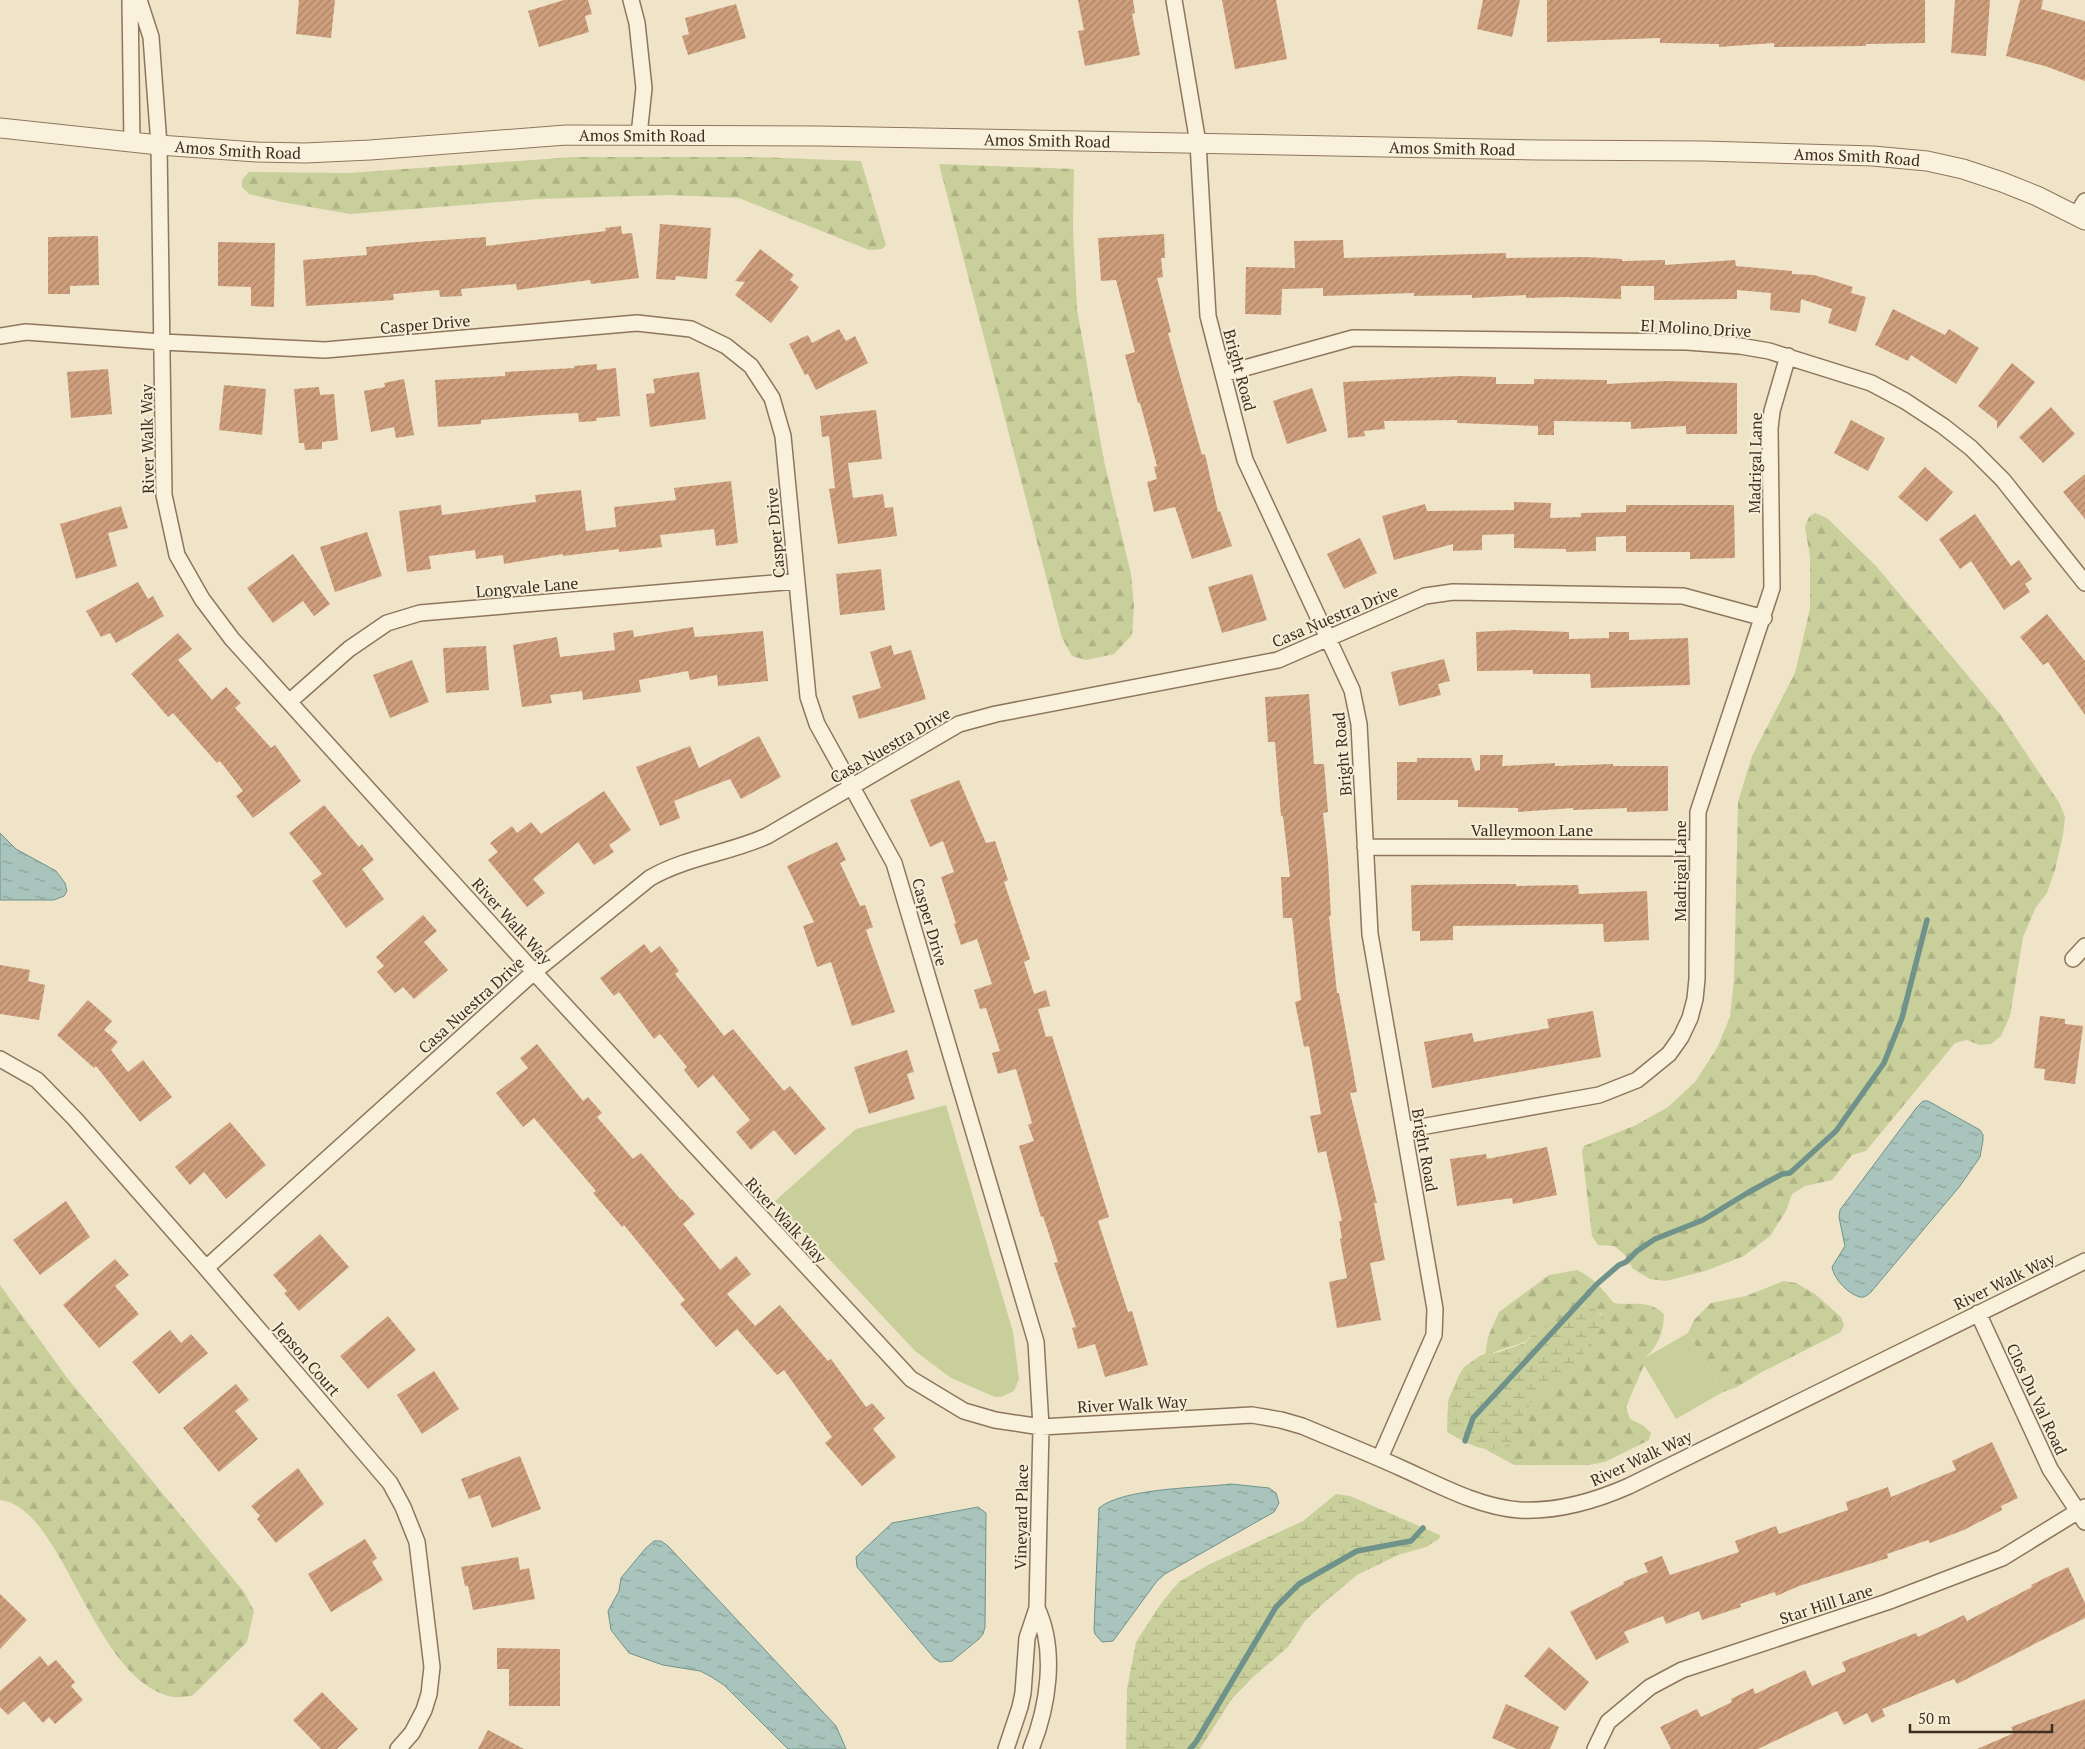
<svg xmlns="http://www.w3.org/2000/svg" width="2085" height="1749" viewBox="0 0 2085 1749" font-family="'PT Serif',serif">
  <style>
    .forest { fill: url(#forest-firs) }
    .wetland { fill: url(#wetland-marsh) }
    .park { fill: #c9cf9b }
    .water { fill: url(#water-ripples); stroke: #6f938a }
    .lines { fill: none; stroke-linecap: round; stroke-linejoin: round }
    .stream { stroke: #6f938a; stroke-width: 5.5 }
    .building { fill: url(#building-hatch) }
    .minor-casing { stroke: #8d765c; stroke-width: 18 }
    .tertiary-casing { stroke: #8d765c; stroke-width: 21 }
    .minor { stroke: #faf1dc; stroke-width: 15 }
    .tertiary { stroke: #faf1dc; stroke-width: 19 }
    .labels { text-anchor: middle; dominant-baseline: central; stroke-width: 4; stroke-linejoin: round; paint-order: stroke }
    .street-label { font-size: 16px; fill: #3d2e20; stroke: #f7eed8 }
  </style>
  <defs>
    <pattern id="forest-firs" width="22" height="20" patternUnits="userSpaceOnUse" patternTransform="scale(1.25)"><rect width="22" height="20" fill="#c9cf9b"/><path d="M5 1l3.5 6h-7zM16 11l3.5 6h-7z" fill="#aeb285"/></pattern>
    <pattern id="wetland-marsh" width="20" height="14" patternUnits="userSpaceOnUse" patternTransform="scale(1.25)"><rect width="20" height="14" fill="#c9cf9b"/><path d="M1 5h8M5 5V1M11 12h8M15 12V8" fill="none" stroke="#aeb285"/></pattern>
    <pattern id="water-ripples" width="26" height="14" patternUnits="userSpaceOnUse" patternTransform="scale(1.25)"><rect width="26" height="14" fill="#a9c4bc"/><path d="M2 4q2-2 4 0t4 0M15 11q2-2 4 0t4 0" fill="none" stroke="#8ba098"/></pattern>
    <pattern id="building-hatch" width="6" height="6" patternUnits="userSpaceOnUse" patternTransform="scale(1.25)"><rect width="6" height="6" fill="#cf9f7d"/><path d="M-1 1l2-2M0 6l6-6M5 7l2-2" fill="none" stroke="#a98266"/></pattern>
  </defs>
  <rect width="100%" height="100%" fill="#f0e4c8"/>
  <path class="forest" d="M574,157H756L861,161L886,245L882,249L869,250L739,198L669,195L538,199L350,214L282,202L249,194L242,187V180L249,172L348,173Z
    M939,164L1074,169L1073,228L1077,309L1104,461L1131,574L1134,606L1132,635L1114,654L1086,660L1072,656L1062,638Z
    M1815,513L1827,518L1876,566L2000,714L2060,804L2065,817L2063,835L2055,870L2047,893L2036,907L2023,937L2010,1016L2001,1036L1991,1044L1979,1045L1967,1040L1955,1043L1866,1151L1852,1155L1832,1180L1805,1186L1792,1194L1786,1211L1770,1236L1744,1256L1705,1271L1666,1281L1650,1279L1633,1269L1625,1255L1614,1246L1598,1245L1592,1236L1582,1151L1584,1146L1636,1125L1668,1107L1695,1082L1717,1048L1730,1017L1734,980L1738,802L1752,756L1795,673L1810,609V557L1805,527L1809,517Z
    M1577,1270C1593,1277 1603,1290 1614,1303C1634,1306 1647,1299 1664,1314C1664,1331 1657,1350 1642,1360L1644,1365L1626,1407L1630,1419L1644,1426L1651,1433L1649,1440L1605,1462L1589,1465H1514L1485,1449H1493L1523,1418L1528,1406L1542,1391L1571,1369L1602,1314L1584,1305H1578L1556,1327L1543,1329L1533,1334L1525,1342L1485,1355L1488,1337L1499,1312L1549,1275Z
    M1784,1281L1796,1283L1815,1294L1841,1317L1844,1325L1841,1332L1760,1373L1737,1387L1723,1392L1688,1333L1694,1320L1711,1303L1746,1296Z
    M0,1285L68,1379L244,1592L254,1611L247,1642L192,1696C187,1696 179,1698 173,1697C92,1681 64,1506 0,1500Z"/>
  <path class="wetland" d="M1578,1305C1588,1305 1606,1312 1604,1325C1594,1339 1584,1355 1572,1368C1559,1382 1540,1389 1529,1406C1516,1424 1522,1446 1493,1449C1477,1451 1459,1438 1447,1432L1448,1401L1459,1375L1464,1367L1481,1355L1499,1352L1525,1343L1533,1334L1543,1329L1556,1327Z
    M1336,1494L1350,1496L1440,1535L1439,1539L1426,1547L1398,1555L1357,1575L1326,1601L1305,1621L1288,1647L1253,1677L1231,1700L1200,1749H1126L1127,1689L1136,1642L1162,1602L1179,1582L1208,1565L1303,1521Z"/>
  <path class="park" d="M946,1105L1013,1332L1019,1379L1014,1391L1001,1397H995L951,1378L915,1351L775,1201L856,1129Z
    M1688,1333L1723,1392L1676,1419L1641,1360Z"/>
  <path class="water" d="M0,833L16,849L56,871L65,883L67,891L64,896L54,900H0Z
    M1923,1101H1928L1980,1130L1983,1135V1140L1980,1157L1960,1186L1871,1292C1868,1295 1864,1298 1860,1297C1848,1294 1834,1279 1832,1267L1845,1246L1839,1217L1840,1210L1917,1107Z
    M1231,1484L1269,1488L1276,1493L1279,1503L1274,1512L1165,1574L1157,1581L1113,1641L1102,1642L1095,1634L1094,1630L1099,1508C1123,1488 1198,1488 1231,1484Z
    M978,1507L986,1513V1519L985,1627L983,1634L979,1639L952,1661L940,1662L934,1658L857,1567L856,1557L892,1523Z
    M654,1541H661L668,1546L836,1726L846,1749H788L724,1685L710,1676L700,1671L663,1665L629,1653L611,1630L608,1611L619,1591L621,1578L645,1549Z"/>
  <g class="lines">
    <path class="stream" d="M1465,1441L1473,1418L1597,1284L1619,1265L1626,1262L1637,1251L1655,1239L1703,1220L1749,1192L1782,1174L1790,1173L1836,1131L1884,1063L1902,1018L1927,920
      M1190,1749L1196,1742L1276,1607L1299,1584L1357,1551L1411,1541L1423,1528"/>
  </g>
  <path class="building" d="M299,0H335L331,38L296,34Z
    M564,0H588L592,14L585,16L589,32L539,47L528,11Z
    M1078,0H1133L1135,13L1132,14L1140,55L1085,66L1078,31L1084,30Z
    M1222,0H1276L1287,59L1235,69Z
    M1483,0H1520L1512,37L1477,29Z
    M1547,0H1925V43L1866,44V46L1774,47V43L1719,47V44L1660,43V38L1547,42Z
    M1955,0H1990L1986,56L1951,53Z
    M2020,0H2043L2041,9L2085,21V81L2045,66L2006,56Z
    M736,4L746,38L688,55L682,36L689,34L685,18Z
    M660,224L711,228L707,279L676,276L675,280L656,279Z
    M621,226L622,234L632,233L639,278L591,284L590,280L517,290L516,284L461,289L462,296L440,297L439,290L393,294L394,300L306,306L303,260L367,255L366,247L416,242L486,237V246L606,231L605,228Z
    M1164,234L1165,258H1161L1163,277L1157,278L1171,332L1168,333L1202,455L1205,454L1218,512L1220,511L1232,546L1192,559L1175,507L1154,512L1147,482L1157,479L1154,467L1157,466L1140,403H1138L1125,355L1135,352L1116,280L1101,281L1098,238Z
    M98,236L99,285L70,286V294H48V237Z
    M1343,240L1344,258L1506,253V258L1585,257L1622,259V261L1665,260V265L1735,260L1736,266L1792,271V274L1814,275L1853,287L1851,293L1866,297L1856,332L1828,323L1832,309L1801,299L1800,313L1770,310L1771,293L1737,290V299L1654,300V286H1621V299L1566,297L1526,298V295L1472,298V295L1414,296V293L1323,296V288L1282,289L1281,315L1245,314L1246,267L1295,268L1294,241Z
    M218,242L275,243L274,307L251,306V287L218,286Z
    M760,249L794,275L790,280L799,287L771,323L735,295L745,282L735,281Z
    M1893,309L1945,335L1949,329L1979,348L1956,384L1911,355L1908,361L1875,345Z
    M839,329L846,341L855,336L868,363L816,390L808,374L805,375L789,344L808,335L812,343Z
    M2012,363L2035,382L1997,429V421L1978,406Z
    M597,364V370L616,368L620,416L596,418L597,421L579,422L578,413L542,415L481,420V424L438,427L435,380L505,376V372L574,368V366Z
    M108,369L112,414L71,418L67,372Z
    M699,372L706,419L650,427L646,394L655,393L653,379Z
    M1459,376L1496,377V384H1534V379L1607,380V384L1666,381L1737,383V434H1686V426L1631,429V422L1554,421V435H1538V426L1457,423V420L1384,421L1385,429L1364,431L1365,436L1348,438L1343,382Z
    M404,379L414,435L396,438L394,427L371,432L364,391L385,387L384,383Z
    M224,385L266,389L262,435L219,430Z
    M319,387L320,395L334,394L338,440L322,442V449L305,450L304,443H299L294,389Z
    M1312,388L1327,431L1287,444L1273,401Z
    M2051,407L2075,434L2043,463L2019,437Z
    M876,410L882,459L848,463L853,498L883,494L885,508L893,507L897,536L838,544L829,489L835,488L829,436L822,437L820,416Z
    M1851,420L1885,438L1868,471L1834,453Z
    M1925,467L1953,492L1927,522L1898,497Z
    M2085,474V519L2063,492Z
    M731,481L738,543L716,546L714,529L660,535L662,547L619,552V549L563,556V554L504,564L503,555L476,559L475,550L429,556L431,569L407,572L399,511L441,505L442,515L536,502L535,495L581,490L586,531L616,527L614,507L676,500L674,488Z
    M1514,502L1551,503L1550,518L1581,517V513L1626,512V505H1734L1735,558L1690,559V552H1626V536L1596,537V551L1566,552V549L1514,548V534L1482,535V550L1453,551V544L1394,560L1382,516L1425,504L1427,511L1514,510Z
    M121,506L128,528L108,533L117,566L76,579L60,524Z
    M1975,514L2011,566L2019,560L2032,579L2025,584L2030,592L2004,610L1971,561L1960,569L1939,539Z
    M367,532L382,576L335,592L320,547Z
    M1360,538L1377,573L1344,589L1327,554Z
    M293,554L330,604L314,616L303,601L273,623L247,588Z
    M881,569L885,610L840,615L836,574Z
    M1252,574L1267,620L1222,633L1208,587Z
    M138,582L148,599L153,596L164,616L116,643L110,633L101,637L86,611Z
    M2047,614L2085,661V715L2048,662L2043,665L2020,637Z
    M693,627L695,637L763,631L768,681L718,686L717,675L690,680L688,671L639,680L641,692L583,700L582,691L550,695L552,703L522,707L513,645L557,637L560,657L615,650L613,633L633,630L634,637Z
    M1515,630L1569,632V639L1609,638V632H1629V640L1688,638L1690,685L1591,688L1590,674H1533V670L1477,671L1476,632Z
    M178,633L192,649L178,660L212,700L226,687L241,703L235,708L271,748L275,745L301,781L253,818L236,796L243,791L220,761L217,763L173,713L168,717L131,674Z
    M891,645L894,655L911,650L926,699L859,719L852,696L881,688L870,652Z
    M486,646L489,690L446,693L443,648Z
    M1444,659L1450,681L1438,684L1441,695L1399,706L1391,672Z
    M412,660L429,702L390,718L373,675Z
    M1309,694L1314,764H1324L1328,812L1323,813L1328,861L1331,916H1329L1337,993H1339L1357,1092L1350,1093L1377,1203H1374L1385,1260L1370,1263L1381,1320L1337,1328L1329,1282L1347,1278L1340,1239L1342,1238L1339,1221H1342L1326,1151L1318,1153L1310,1116L1321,1114L1309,1046L1304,1047L1295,1002L1301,1000L1292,918H1283L1281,877H1290L1283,816H1281L1275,742H1268L1265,697Z
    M759,736L781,777L741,799L730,779L674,801L680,818L660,826L636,767L690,746L699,768Z
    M1480,755H1503L1502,766L1555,763V766L1613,764V766H1668V811L1627,812V808L1573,810V808L1518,812V808L1458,807V800H1397V762H1417V758H1471L1475,771L1480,770Z
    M959,780L986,843L995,841L1008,880L1004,882L1030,959L1024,962L1034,994L1046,990L1050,1006L1038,1009L1046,1037L1052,1036L1109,1217L1098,1221L1128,1312L1132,1311L1148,1365L1105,1377L1095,1344L1078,1349L1072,1328L1076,1327L1054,1263L1058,1262L1043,1216L1041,1217L1019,1146L1034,1141L1028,1125L1032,1123L1016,1069L998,1074L992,1053L1000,1051L986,1008L980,1009L974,990L992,984L977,939L961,945L954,924L956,923L941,877L954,872L943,841L930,847L910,800Z
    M604,791L631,830L609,845L614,852L594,865L578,842L533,879L545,893L527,907L488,860L498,852L490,843L512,826L517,833L531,822L541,834Z
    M324,805L359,847L362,844L374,860L362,869L384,899L346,928L312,881L322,874L289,833Z
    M837,842L846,860L840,863L860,906L865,905L873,927L866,930L895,1012L852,1026L831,962L817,967L803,926L814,922L787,866Z
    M1480,884H1516V886L1578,885L1579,894L1647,891L1649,940L1604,942L1603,924L1453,926V940L1420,941V931H1412L1411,885Z
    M423,915L437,931L424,942L448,970L414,999L403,987L395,993L377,972L384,966L376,957Z
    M644,944L651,953L660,946L679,971L675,974L724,1036L733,1029L784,1091L790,1086L826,1129L795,1155L774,1130L751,1150L736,1132L750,1120L713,1075L698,1088L684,1070L687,1067L660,1034L654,1039L619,992L614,996L600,978Z
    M0,965L30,970L28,981L45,985L39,1020L0,1014Z
    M88,1000L112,1021L104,1030L118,1042L111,1050L128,1072L143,1060L172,1097L140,1122L96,1066L94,1068L57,1035Z
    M1593,1011L1601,1057L1432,1088L1424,1042L1472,1033L1474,1042L1549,1028L1547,1019Z
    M2040,1016L2065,1019V1024L2083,1026L2075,1084L2044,1080L2045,1069L2034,1068Z
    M537,1044L583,1101L588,1097L602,1113L597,1117L633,1159L641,1153L681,1200L682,1199L695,1214L683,1224L720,1270L736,1256L751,1274L727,1294L755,1326L780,1305L828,1361L831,1359L866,1407L872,1403L885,1418L873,1429L896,1457L862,1486L825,1443L832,1437L784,1370L777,1375L737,1329L716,1347L680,1304L685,1300L624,1225L622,1227L593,1193L596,1191L534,1118L523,1127L496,1093L528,1068L520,1058Z
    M907,1050L914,1072L907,1074L915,1099L869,1114L854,1067Z
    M230,1122L266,1165L226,1199L204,1172L190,1185L175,1167Z
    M1547,1147L1557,1195L1513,1204L1512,1198L1457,1206L1450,1159L1486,1154L1487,1159Z
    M66,1201L90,1237L40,1275L13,1240Z
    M320,1234L349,1267L299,1311L284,1293L287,1291L273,1275Z
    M115,1259L129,1275L115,1286L139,1314L99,1348L63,1305Z
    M388,1316L416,1350L368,1389L340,1356Z
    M170,1330L181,1343L191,1334L208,1353L159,1394L132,1362Z
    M434,1371L459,1409L422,1434L397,1395Z
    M236,1384L249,1400L235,1411L258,1439L219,1472L183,1428Z
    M1992,1442L2018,1498L2001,1506L2002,1510L1964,1530L1930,1543L1928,1540L1887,1554L1888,1558L1799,1586L1776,1596L1775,1592L1740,1604L1741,1607L1702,1620L1699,1611L1666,1624L1663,1616L1624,1632L1629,1642L1596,1660L1570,1612L1624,1584L1623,1582L1648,1572L1644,1563L1662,1556L1670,1575L1739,1552L1735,1541L1776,1526L1779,1534L1848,1510L1846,1502L1888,1487L1891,1497L1956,1470L1952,1461Z
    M520,1456L541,1509L492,1528L480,1495L469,1499L461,1479Z
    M298,1468L324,1504L276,1543L257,1519L260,1516L251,1506Z
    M365,1539L377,1558L372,1562L383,1580L331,1612L308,1574Z
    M518,1557L520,1570L529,1568L535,1599L473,1610L468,1586H465L461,1567Z
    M2068,1567L2085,1603V1618L1957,1684L1954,1679L1882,1709L1885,1716L1872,1723L1867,1713L1844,1725L1837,1711L1758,1749H1671L1660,1727L1697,1709L1701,1717L1732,1702L1731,1699L1753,1688L1755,1694L1805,1670L1812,1686L1846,1671L1842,1662L1916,1633L1918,1637L1964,1615L1967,1621L2032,1587L2031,1585Z
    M0,1594L27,1620L0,1649Z
    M1549,1647L1589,1682L1565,1711L1524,1676Z
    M497,1648L560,1649V1706H509V1669H497Z
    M40,1656L48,1666L56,1660L75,1682L71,1686L83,1700L55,1724L49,1717L43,1723L24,1701L8,1715L0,1707V1691Z
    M322,1692L358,1729L337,1749H321L293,1720Z
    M2085,1699V1749H1977L2014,1733L2011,1727Z
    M1506,1704L1559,1727L1550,1749H1517L1492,1738Z
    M488,1730L524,1749H478Z"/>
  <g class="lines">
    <g class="minor-casing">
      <path id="minor" d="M130,0L132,143
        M139,0L151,37L159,145L164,495L177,555L202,599L232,639L534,972L911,1379L964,1411L995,1420L1041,1427L1252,1415L1281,1420L1302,1426C1335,1440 1368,1453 1401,1468C1437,1484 1478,1507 1519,1510C1557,1512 1595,1501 1629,1486L2085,1261
        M631,0L637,23L644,88L639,135
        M1174,0L1198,143L1208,316L1245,460L1352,690L1359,724L1370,934L1435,1309L1434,1335L1380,1458
        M2077,214L2085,201
        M0,336L26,332L162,342L325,350L637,323L691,329L726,346L751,366L772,398L783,436L808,697L817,724L894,863L1036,1342L1041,1427L1037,1608L1027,1638L1023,1693L1020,1707L1006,1749
        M1223,374L1353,338L1687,342L1740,346L1769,351L1871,383L1905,401L1943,426L1971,448L2003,480L2085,583
        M289,702L349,649L387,623L420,613L797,581
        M1365,847L1698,848
        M2073,959L2085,946
        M0,1059L37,1080L75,1119L206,1268L390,1483L403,1507L417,1542L432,1667L429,1694L424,1710L412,1733L398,1749
        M1404,1130L1599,1095L1637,1080L1669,1054L1681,1037L1690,1018L1695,999L1697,979L1698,812L1772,588L1770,429L1772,411L1788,356
        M206,1268L534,972L650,878C686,857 730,853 767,836L959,724L996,714L1278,660L1425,596L1453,592L1683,596L1764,618
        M1978,1313L2050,1469L2085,1522
        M1031,1749C1048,1707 1057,1651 1037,1608
        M1595,1749L1608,1722L1650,1687L1682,1670L1887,1602L2002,1558L2085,1507"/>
    </g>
    <g class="tertiary-casing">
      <g id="tertiary">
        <path id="s1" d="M0,128L159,145L257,152L305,153L370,150L566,135L819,136L1540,150L1704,151L1873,156L1927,161L1963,169L2002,182L2037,196L2085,220"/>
      </g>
    </g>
    <use href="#minor" class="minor"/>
    <use href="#tertiary" class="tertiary"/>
  </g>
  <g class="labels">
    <g class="street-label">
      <text stroke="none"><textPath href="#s1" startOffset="644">Amos Smith Road</textPath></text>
      <text stroke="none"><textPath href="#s1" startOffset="1049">Amos Smith Road</textPath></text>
      <text stroke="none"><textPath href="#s1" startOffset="239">Amos Smith Road</textPath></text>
      <text stroke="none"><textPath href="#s1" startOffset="1454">Amos Smith Road</textPath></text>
      <text stroke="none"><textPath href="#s1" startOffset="1859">Amos Smith Road</textPath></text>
      <text transform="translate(425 324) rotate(-5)">Casper Drive</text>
      <text transform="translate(1696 328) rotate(3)">El Molino Drive</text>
      <text transform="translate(1240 370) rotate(75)">Bright Road</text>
      <text transform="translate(147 439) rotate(-91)">River Walk Way</text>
      <text transform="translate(1755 463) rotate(-89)">Madrigal Lane</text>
      <text transform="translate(775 533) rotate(-95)">Casper Drive</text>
      <text transform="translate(527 587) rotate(-5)">Longvale Lane</text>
      <text transform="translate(1335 616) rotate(-23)">Casa Nuestra Drive</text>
      <text transform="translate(890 745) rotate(-30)">Casa Nuestra Drive</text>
      <text transform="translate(1342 754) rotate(-95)">Bright Road</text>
      <text x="1532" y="830">Valleymoon Lane</text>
      <text transform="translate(1680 871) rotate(-90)">Madrigal Lane</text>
      <text transform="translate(512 921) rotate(48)">River Walk Way</text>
      <text transform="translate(930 922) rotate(74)">Casper Drive</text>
      <text transform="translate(471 1005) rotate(-42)">Casa Nuestra Drive</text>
      <text transform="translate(1425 1150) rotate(80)">Bright Road</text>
      <text transform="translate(786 1220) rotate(47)">River Walk Way</text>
      <text transform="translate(2004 1281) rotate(-26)">River Walk Way</text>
      <text transform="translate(307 1359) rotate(49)">Jepson Court</text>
      <text transform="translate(2037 1399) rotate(65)">Clos Du Val Road</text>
      <text transform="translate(1132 1404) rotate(-3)">River Walk Way</text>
      <text transform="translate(1641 1458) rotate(-25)">River Walk Way</text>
      <text transform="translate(1021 1517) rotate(-89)">Vineyard Place</text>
      <text transform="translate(1826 1604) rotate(-18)">Star Hill Lane</text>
    </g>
  </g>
  <path d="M1910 1724v8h142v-8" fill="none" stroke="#3d2e20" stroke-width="2.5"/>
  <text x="1918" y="1724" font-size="15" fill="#3d2e20" stroke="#f7eed8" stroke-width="4" paint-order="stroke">50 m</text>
</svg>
